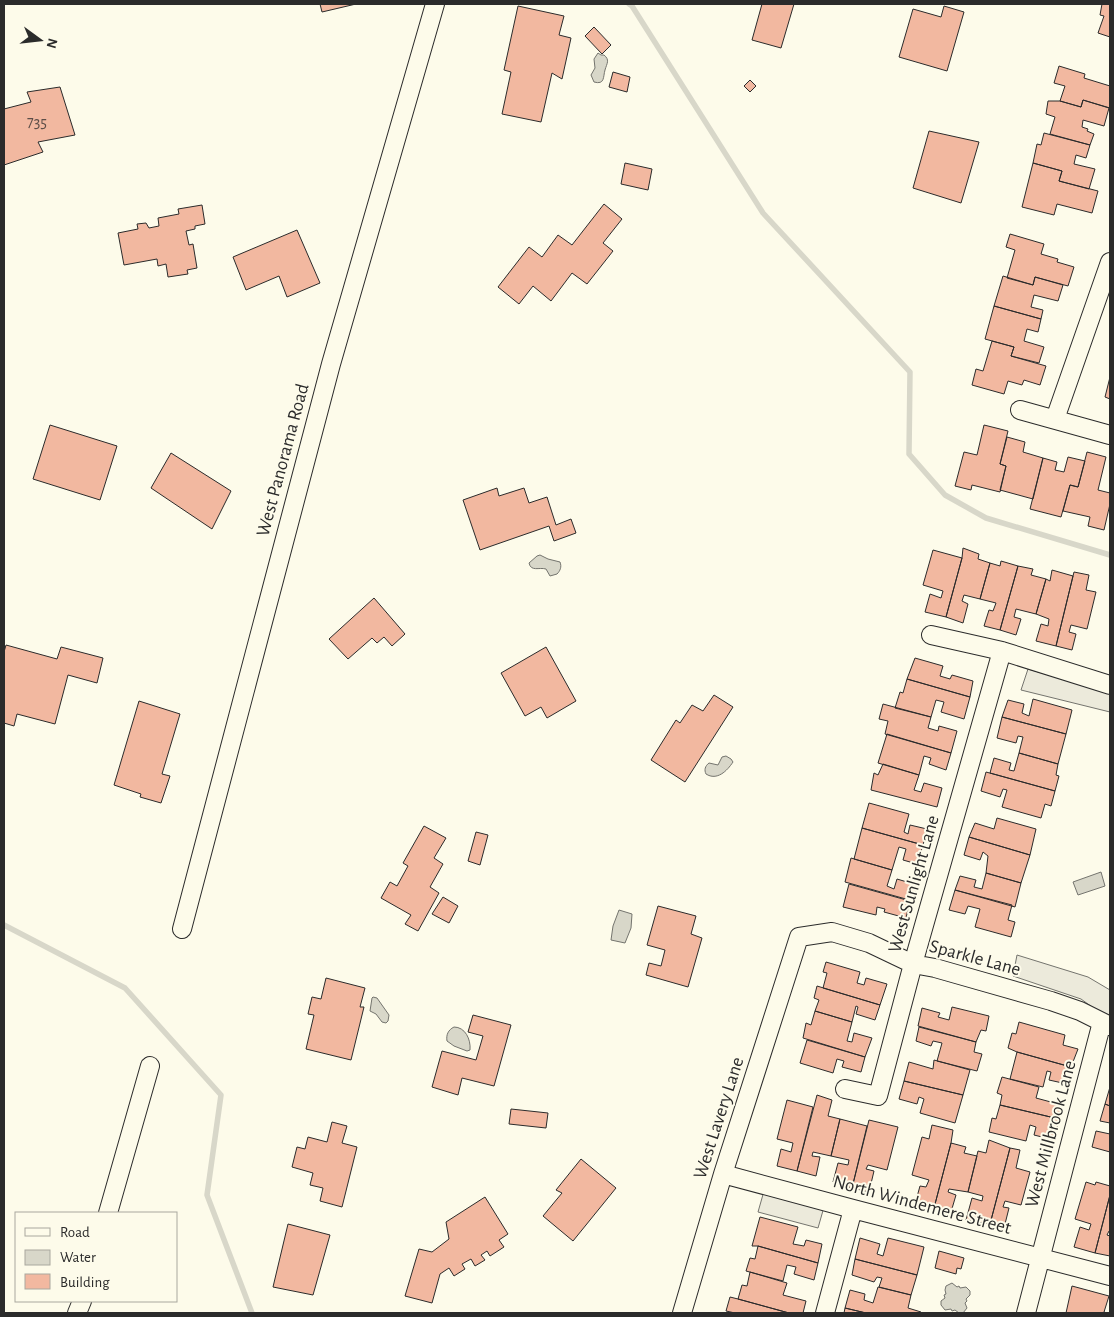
<svg xmlns="http://www.w3.org/2000/svg" width="1114" height="1317" viewBox="0 0 1114 1317" font-family="'Alegreya Sans',sans-serif">
  <style>
    .parking { fill: #eceadb; stroke: #74746e }
    .water { fill: #d8d7c9; stroke: #74746e }
    .lines { fill: none; stroke-linecap: round; stroke-linejoin: round }
    .stream { stroke: #d8d7c9; stroke-width: 5.5 }
    .building { fill: #f2b8a0; stroke: #2b2b2b }
    .street-casing { stroke: #2b2b2b; stroke-width: 20 }
    .street { stroke: #fdfbea; stroke-width: 18 }
    .labels { text-anchor: middle; dominant-baseline: central; stroke-width: 4; stroke-linejoin: round; paint-order: stroke }
    .number-label { font-size: 16px; fill: #5d4e48 }
    .street-label { font-size: 19px; fill: #2b2b2b; stroke: #fdfbea }
  </style>
  <rect width="100%" height="100%" fill="#fdfbea"/>
  <path class="parking" d="M1028,669L1110,693V712L1021,690Z
    M1017,955L1088,977L1110,990V1020L1081,999L1013,976Z
    M764,1191L824,1207L818,1228L758,1212Z"/>
  <path class="water" d="M598,53L601,55H604C610,60 607,63 605,70C603,77 605,85 594,82L591,75L595,68L594,59Z
    M540,555L548,559L560,562C562,567 560,571 557,574L550,576L546,569C539,567 531,572 529,563L537,556Z
    M726,756L731,759L733,762C727,771 717,781 706,774C704,770 705,766 709,763L718,765L722,757Z
    M1101,872L1105,886L1078,895L1073,882Z
    M619,910L632,914L631,928L625,943L611,940L613,926Z
    M373,997L377,998L389,1015L388,1021L386,1023L382,1022L376,1014L370,1011L372,998Z
    M454,1027C465,1027 471,1039 470,1050L467,1051L454,1046L447,1041C446,1035 448,1030 454,1027Z
    M952,1283L957,1287L959,1286L960,1288L966,1287L970,1291V1295L966,1299L967,1301L965,1303L967,1308L963,1313H959L955,1310L952,1311L951,1309L945,1310L941,1305V1301L945,1298L944,1295L946,1294L945,1290L946,1286Z"/>
  <g class="lines">
    <path class="stream" d="M629,4L632,6L763,213L910,372L909,454L945,495L986,518L1110,555
      M4,925L125,988L221,1095L207,1195L252,1313"/>
  </g>
  <path class="building" d="M320,4H356L322,12Z
    M762,4H794L781,48L752,40Z
    M1102,4H1110V37L1098,33L1104,16L1100,15Z
    M518,6L564,16L559,35L571,38L562,79L552,73L541,122L502,114L511,72L504,70Z
    M944,6L964,12L947,71L899,57L913,9L941,17Z
    M594,27L611,45L602,54L585,36Z
    M1059,66L1085,74L1084,78L1110,86V108L1083,100L1081,107L1060,101L1065,86L1054,83Z
    M613,72L630,77L627,92L609,87Z
    M750,80L756,86L750,92L744,86Z
    M60,87L75,135L38,142L43,152L4,165V109L31,102L27,92Z
    M1083,100L1109,108L1104,126L1083,120L1082,127L1088,129L1087,131L1094,134L1090,145L1050,134L1055,117L1046,114L1048,101H1060L1081,107Z
    M929,131L979,142L961,203L913,188Z
    M1044,133L1090,145L1086,158L1076,155L1074,164L1095,169L1089,189L1059,181L1062,171L1033,163L1037,144L1041,145Z
    M625,163L652,169L648,190L621,184Z
    M1033,163L1062,171L1059,181L1098,191L1092,213L1057,204L1054,215L1022,207Z
    M604,204L622,219L603,243L613,251L587,284L572,273L551,301L533,286L519,304L498,287L529,247L542,257L558,235L572,245Z
    M202,205L205,224L195,226V229L186,231L189,245L193,244L197,268L187,270L188,274L168,277L166,264L158,266L157,259L124,265L118,233L138,229L137,224L146,223L149,228L159,226L158,218L179,214L178,209Z
    M297,230L320,283L287,297L279,276L246,290L233,257Z
    M1010,234L1044,244L1041,254L1058,259L1057,262L1074,267L1068,286L1035,277L1033,285L1007,278L1015,250L1006,247Z
    M1003,276L1033,285L1035,277L1063,285L1058,301L1034,295L1031,307L1043,310L1041,319L994,306Z
    M994,306L1041,319L1038,332L1027,329L1024,341L1044,347L1039,363L1011,356L1014,347L985,339Z
    M992,341L1014,347L1011,356L1046,366L1040,385L1024,380L1022,385L1008,381L1004,394L972,385L976,369L983,371Z
    M1110,377V399L1105,397Z
    M50,425L117,446L100,500L33,479Z
    M984,425L1008,431L1000,464L1006,466L1000,492L972,485L971,490L955,486L964,452L977,455Z
    M1007,437L1025,442L1023,452L1043,458L1033,499L1000,490L1006,466L1000,464Z
    M1087,452L1106,457L1098,490L1110,493V504L1104,530L1088,526L1090,517L1063,511L1070,485L1078,487Z
    M171,453L231,491L212,529L151,488Z
    M1068,457L1085,461L1078,487L1070,485L1061,517L1030,509L1043,458L1057,462L1055,470L1064,472Z
    M497,488L499,496L524,488L529,503L547,497L556,525L571,519L576,533L554,541L549,526L480,550L463,500Z
    M963,548L979,554L978,559L990,563L980,599L964,595L962,601L968,604L963,623L946,617L962,558Z
    M933,550L962,558L946,617L925,612L930,594L941,598L943,591L923,585Z
    M1001,561L1018,566L1000,630L984,626L989,610L993,611L996,603L980,599L990,563L1000,566Z
    M1018,566L1033,569L1031,575L1046,579L1036,614L1016,609L1014,617L1021,619L1016,635L1000,630Z
    M1052,570L1073,576L1056,646L1036,641L1041,624L1048,626L1049,619L1036,614L1046,579L1050,581Z
    M1074,572L1089,575L1086,590L1096,592L1087,629L1071,625L1069,632L1076,634L1072,650L1056,646Z
    M374,598L405,634L392,646L384,637L377,643L372,638L348,659L329,639Z
    M6,645L57,659L61,647L103,658L97,683L68,675L55,724L17,714L14,726L4,723V652Z
    M546,647L576,701L547,718L541,707L525,716L501,673Z
    M915,658L943,666L940,676L950,679L952,675L973,681L970,697L907,679Z
    M907,679L970,697L964,719L941,712L944,702L936,700L931,717L895,708L900,692L903,693Z
    M714,695L733,707L685,782L651,760L676,720L680,723L692,705L703,711Z
    M1033,699L1072,710L1066,734L1002,717L1008,700L1024,704L1022,713L1029,716Z
    M139,701L180,714L162,774L170,776L161,803L140,797L141,794L114,785Z
    M883,704L931,717L928,728L938,731L939,726L957,731L951,753L885,734L888,721L879,719Z
    M1002,717L1066,734L1058,764L1019,753L1023,737L1018,736L1016,743L997,738Z
    M887,734L951,753L946,770L929,764L931,758L924,756L919,775L878,763Z
    M1019,753L1058,764L1056,775L1059,776L1055,791L990,773L994,758L1011,763L1009,770L1014,771Z
    M883,764L919,775L914,790L921,792L924,783L942,788L937,807L871,790L874,773L878,775Z
    M986,772L1055,791L1051,806L1045,804L1041,818L1002,807L1007,790L1003,789L1000,797L981,791Z
    M869,803L909,814L904,832L908,834L910,825L927,829L923,845L862,828Z
    M997,818L1036,829L1030,855L969,837L975,823L994,829Z
    M424,826L446,838L434,858L443,864L430,887L439,893L418,931L405,924L411,915L381,898L390,882L397,886L408,866L403,863Z
    M862,828L923,845L917,864L903,860L906,849L899,847L892,870L854,859Z
    M476,832L488,835L480,865L468,861Z
    M969,837L1030,855L1021,883L986,873L988,856L983,852L980,860L964,855Z
    M851,858L892,870L887,886L894,889L897,879L917,885L913,901L845,882Z
    M986,873L1021,883L1015,907L955,890L960,876L976,880L974,887L982,889Z
    M849,884L910,901L906,918L884,912L885,909L877,907L876,915L843,907Z
    M955,890L1012,905L1008,920L1015,922L1011,937L975,927L980,909L968,906L965,914L949,910Z
    M443,897L458,906L449,923L432,914Z
    M658,906L696,916L691,934L702,938L688,987L646,975L649,963L661,966L665,950L647,945Z
    M826,962L860,972L857,983L864,985L866,978L887,984L880,1005L823,988L827,973L823,972Z
    M326,978L365,988L360,1007H364L351,1060L306,1049L314,1015L308,1014L312,997L321,999Z
    M817,986L880,1005L875,1020L856,1014L858,1007L856,1006L852,1022L815,1011L819,1000L814,998Z
    M952,1007L989,1016L986,1031L981,1030L976,1042L918,1026L922,1008L940,1013L938,1017L949,1020Z
    M815,1011L852,1022L847,1041L852,1042L854,1033L872,1038L865,1057L803,1038L806,1023L811,1025Z
    M473,1015L511,1025L494,1086L462,1078L458,1095L432,1087L442,1051L476,1060L483,1036L468,1032Z
    M1019,1022L1065,1035L1063,1045L1078,1049L1071,1067L1017,1052L1008,1048L1012,1033L1016,1034Z
    M919,1027L976,1042L974,1052L982,1054L977,1071L937,1061L942,1043L933,1041L931,1046L916,1041Z
    M807,1040L865,1057L861,1072L842,1067L844,1061L837,1059L833,1073L800,1063Z
    M1017,1052L1071,1067L1067,1084L1049,1080L1051,1072L1047,1071L1043,1087L1010,1079Z
    M934,1060L970,1070L963,1095L904,1081L909,1062L933,1069Z
    M1002,1077L1039,1087L1036,1098L1062,1105L1059,1119L1000,1105L1002,1095L997,1093Z
    M904,1081L963,1095L955,1123L920,1113L924,1099L919,1097L917,1104L899,1099Z
    M1110,1087V1106L1105,1104Z
    M817,1095L832,1100L828,1116L840,1119L831,1156L813,1152L812,1156L820,1157L816,1176L797,1171Z
    M787,1100L813,1107L797,1171L777,1166L781,1149L791,1152L793,1143L777,1139Z
    M1105,1104L1110,1106V1123L1100,1121Z
    M1000,1105L1059,1119L1054,1140L1034,1135L1036,1127L1030,1125L1026,1141L989,1132L992,1118L996,1119Z
    M511,1109L548,1113L546,1128L509,1124Z
    M840,1119L867,1126L852,1188L833,1182L838,1163L848,1165L849,1160L831,1156Z
    M869,1120L898,1127L887,1170L868,1165L866,1169L874,1171L869,1192L852,1188Z
    M332,1122L347,1126L342,1143L357,1147L342,1207L320,1201L323,1188L310,1185L313,1173L292,1167L297,1147L305,1149L308,1137L327,1142Z
    M932,1125L953,1130L951,1143L934,1208L915,1204L920,1186L926,1187L929,1180L912,1175L922,1137L929,1139Z
    M1096,1131L1110,1134V1152L1092,1147Z
    M989,1140L1010,1148L990,1224L966,1220L972,1198L982,1201L983,1196L968,1192L978,1151L986,1153Z
    M951,1143L966,1147L964,1153L977,1156L968,1192L949,1189L948,1192L956,1195L951,1212L934,1208Z
    M1010,1148L1020,1150L1016,1168L1030,1172L1021,1205L1005,1201L1003,1207L1009,1208L1004,1228L990,1224Z
    M581,1159L616,1188L573,1241L543,1216L562,1193L556,1190Z
    M1086,1182L1095,1185L1096,1182L1110,1186V1195L1095,1253L1074,1247L1080,1227L1089,1230L1091,1224L1075,1219Z
    M1110,1195V1232L1109,1231L1107,1235L1110,1236V1256L1095,1253Z
    M485,1197L508,1234L499,1240L504,1247L490,1256L487,1251L481,1255L485,1260L475,1266L471,1259L462,1264L465,1269L454,1276L449,1268L440,1274L432,1303L405,1296L419,1249L432,1252L449,1239L446,1222Z
    M760,1217L798,1227L793,1244L804,1246L806,1240L822,1244L818,1263L758,1246H752Z
    M288,1224L330,1235L313,1295L273,1287Z
    M860,1238L880,1244L877,1254L883,1256L888,1238L924,1247L917,1275L855,1259Z
    M758,1246L818,1263L814,1280L794,1274L796,1267L787,1265L783,1281L746,1271L750,1258L755,1259Z
    M939,1251L964,1258L961,1269L957,1268L956,1274L935,1268Z
    M855,1259L917,1275L911,1295L879,1287L882,1278L877,1277L874,1282L852,1275Z
    M750,1272L787,1283L783,1295L806,1301L803,1313H789L738,1299L742,1285L747,1286Z
    M1072,1286L1109,1296L1104,1312L1107,1313H1066Z
    M878,1287L911,1295L908,1308L921,1312V1313H866L845,1308L850,1290L865,1294L864,1300L873,1303Z
    M730,1297L738,1299L789,1313H735L726,1311Z
    M845,1308L866,1313H844Z"/>
  <g class="lines">
    <g class="street-casing">
      <path id="street" d="M1020,410L1110,435
        M1055,419L1110,262
        M931,635L1002,651L1110,685
        M182,929L331,364L435,4
        M845,1089L878,1096L913,964L1002,651
        M723,1174L853,1209L1110,1276
        M108,1213L150,1066
        M77,1313L82,1301
        M682,1313L723,1174L799,937L832,932L869,943L913,964L935,968L1051,1001L1080,1011L1110,1026
        M825,1313L853,1209
        M1026,1313L1102,1022"/>
    </g>
    <use href="#street" class="street"/>
  </g>
  <g class="labels">
    <g class="number-label">
      <text x="37" y="122">735</text>
    </g>
    <g class="street-label">
      <text transform="translate(283 460) rotate(-75)">West Panorama Road</text>
      <text transform="translate(914 884) rotate(-74)">West Sunlight Lane</text>
      <text transform="translate(975 958) rotate(15)">Sparkle Lane</text>
      <text transform="translate(719 1118) rotate(-72)">West Lavery Lane</text>
      <text transform="translate(1051 1134) rotate(-75)">West Millbrook Lane</text>
      <text transform="translate(922 1205) rotate(15)">North Windemere Street</text>
    </g>
  </g>
  <rect width="1114" height="1317" fill="none" stroke="#2b2b2b" stroke-width="10"/>
  <rect x="15" y="1212" width="162" height="90" fill="#fdfbea" stroke="#a9a89e"/>
  <rect x="25" y="1228" width="25" height="8" fill="#fdfbea" stroke="#a9a89e"/>
  <text x="60" y="1237" font-size="15" fill="#2b2b2b">Road</text>
  <rect x="25" y="1250" width="25" height="15" fill="#d8d7c9" stroke="#a9a89e"/>
  <text x="60" y="1262" font-size="15" fill="#2b2b2b">Water</text>
  <rect x="25" y="1274" width="25" height="15" fill="#f2b8a0" stroke="#a9a89e"/>
  <text x="60" y="1287" font-size="15" fill="#2b2b2b">Building</text>
  <g transform="translate(40 40) rotate(105)" stroke="#fdfbea" stroke-width="4" paint-order="stroke">
  <path d="M0-4L9 19L0 12L-9 19Z" fill="#2b2b2b"/>
  <text y="-8" font-size="14" font-weight="bold" text-anchor="middle" fill="#2b2b2b">N</text>
  </g>
</svg>
